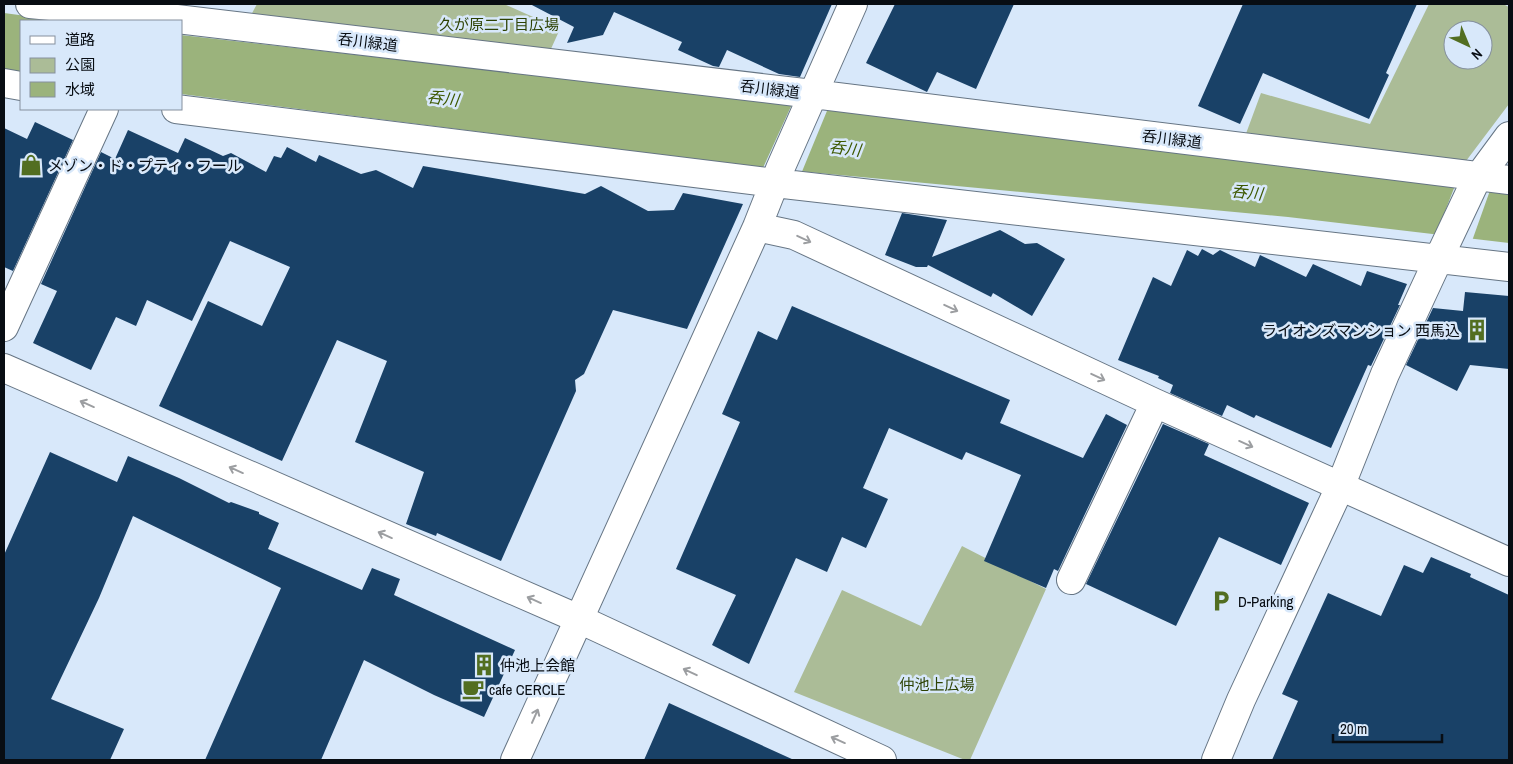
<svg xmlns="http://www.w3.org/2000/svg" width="1513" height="764" viewBox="0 0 1513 764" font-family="'Archivo Narrow','Noto Sans JP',sans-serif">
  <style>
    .green { fill: #abbc97; fill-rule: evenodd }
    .water { fill: #9bb37c }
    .pier { fill: #d8e8fa }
    .building { fill: #194167 }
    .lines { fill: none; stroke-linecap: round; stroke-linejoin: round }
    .minor-casing { stroke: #667584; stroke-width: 30 }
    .minor { stroke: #fff; stroke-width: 28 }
    .oneway { stroke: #9c9ea1 }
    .labels { text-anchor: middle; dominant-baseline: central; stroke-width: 5; stroke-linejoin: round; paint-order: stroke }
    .park-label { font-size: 15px; fill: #2d4203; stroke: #d8e8fa }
    .street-label { font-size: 15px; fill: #080d13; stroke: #d8e8fa }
    .poi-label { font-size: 15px; fill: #080d13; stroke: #d8e8fa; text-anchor: start }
    .water-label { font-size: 16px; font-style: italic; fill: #3d5800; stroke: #d8e8fa }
  </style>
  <rect width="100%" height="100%" fill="#d8e8fa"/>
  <path class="green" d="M257,4H504L560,29L550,51L250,17Z
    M1429,4H1503L1509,7V104L1460,169L1244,139L1261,93L1370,124ZM1453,30H1483V60H1453Z
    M962,546L1046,589L970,760H965L794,692L842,590L921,626Z"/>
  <path class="water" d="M4,13L64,21H21V72L4,69Z
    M181,35L1509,185V243L1288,217L765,168L181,94Z"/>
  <path class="pier" d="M793,102L829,106L801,174L762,170Z
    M1458,178L1493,182L1472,241L1435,237Z"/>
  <path class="building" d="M530,4H832L800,77L779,74L727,50L719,67L713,66L678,50L682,42L614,12L603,35L567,43L574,27Z
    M895,4H1014L976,89L937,72L927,92L866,63Z
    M1243,4H1417L1386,73L1389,75L1369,119L1263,73L1240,124L1198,106Z
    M35,122L73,140L13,271L4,267V128L27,139Z
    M128,130L178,153L185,138L223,156L231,153L266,172L274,156L281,158L287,147L316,162L319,155L361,174L376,170L413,188L423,166L585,194L601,186L648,211L674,210L683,193L743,204L687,329L613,310L584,374L575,380L576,391L501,561L437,533L436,536L406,524L424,472L355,442L387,361L337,340L282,461L159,406L208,301L262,326L290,267L230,241L192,321L147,300L136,326L116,317L91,370L33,343L57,291L41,284L101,152L115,159Z
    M902,213L947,220L932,257L1000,230L1025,244L1037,243L1065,259L1032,316L993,293L991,297L928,265L927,267H916L885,255Z
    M1202,249L1213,255L1220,250L1255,267L1260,255L1306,277L1313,264L1361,286L1367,271L1407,284L1398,305H1400L1371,366L1368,365L1331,448L1256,415L1254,418L1227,405L1222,416L1170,393L1173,385L1158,378L1159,376L1118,360L1153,277L1171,286L1187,250L1198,256Z
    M1465,292L1509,296V369L1470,365L1457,391L1406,365L1433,308L1463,311Z
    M792,306L1010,400L1000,423L1083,458L1106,414L1127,425L1058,571L1054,569L1046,588L984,561L1021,475L966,452L962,460L889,428L863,488L888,499L866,548L842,537L827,572L796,558L749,664L712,645L736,595L676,569L740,422L722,414L758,331L777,340Z
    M1163,424L1209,444L1204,455L1309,503L1281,565L1219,537L1176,626L1086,584Z
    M50,452L117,482L128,456L179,478L229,503L231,502L259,512V514L279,523L268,549L362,590L372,568L400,579L394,595L515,650L484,717L434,695L364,660L321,760H205L281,588L133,516L99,598L51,699L124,729L110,760H4V555Z
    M1431,557L1471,574L1470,577L1509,595V760H1272L1298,701L1282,694L1328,593L1381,616L1404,565L1423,573Z
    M669,703L794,760H644Z"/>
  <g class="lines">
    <g class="minor-casing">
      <path id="minor" d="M30,4L143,15L813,94L1509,180
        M4,83L21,86
        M176,109L775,183L1509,267
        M757,227L794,235L1155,403L1509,562
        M4,327L104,109
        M4,368L579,619L882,760
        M1071,580L1155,403
        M515,760L757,227L780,169L853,4
        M1216,760L1241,700L1340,487L1385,374L1438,260L1475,182L1509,136"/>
    </g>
    <use href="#minor" class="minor"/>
  </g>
  <defs><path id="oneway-shaft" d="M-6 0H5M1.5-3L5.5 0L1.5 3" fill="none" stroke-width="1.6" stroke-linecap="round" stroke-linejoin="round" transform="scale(1.25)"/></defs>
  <g class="oneway">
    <use href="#oneway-shaft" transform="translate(804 239) rotate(25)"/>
    <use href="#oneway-shaft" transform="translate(951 308) rotate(25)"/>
    <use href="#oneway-shaft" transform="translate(1098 377) rotate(25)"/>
    <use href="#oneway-shaft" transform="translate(87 404) rotate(-156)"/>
    <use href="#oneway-shaft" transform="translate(1246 444) rotate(24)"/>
    <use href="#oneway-shaft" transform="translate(236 470) rotate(-156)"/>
    <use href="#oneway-shaft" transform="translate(385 535) rotate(-156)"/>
    <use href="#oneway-shaft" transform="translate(534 600) rotate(-156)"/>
    <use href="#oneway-shaft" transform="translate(690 672) rotate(-155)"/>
    <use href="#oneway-shaft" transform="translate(535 716) rotate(-66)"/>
    <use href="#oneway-shaft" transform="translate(838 740) rotate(-156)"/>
  </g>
  <defs>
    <g id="shop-bare" transform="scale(1.725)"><path d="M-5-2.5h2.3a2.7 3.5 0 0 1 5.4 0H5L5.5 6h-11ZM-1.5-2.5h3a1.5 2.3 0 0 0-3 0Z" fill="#526e21" stroke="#d8e8fa" stroke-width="2.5" paint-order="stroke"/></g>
    <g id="building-bare" transform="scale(1.725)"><path d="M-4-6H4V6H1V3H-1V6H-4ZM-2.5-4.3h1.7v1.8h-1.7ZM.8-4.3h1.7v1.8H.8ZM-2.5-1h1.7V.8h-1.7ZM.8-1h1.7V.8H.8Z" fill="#526e21" stroke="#d8e8fa" stroke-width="2.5" paint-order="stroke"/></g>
    <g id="parking-bare" transform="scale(1.725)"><path d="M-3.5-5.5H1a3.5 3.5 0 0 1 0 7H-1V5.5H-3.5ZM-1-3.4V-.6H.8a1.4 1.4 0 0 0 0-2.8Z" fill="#526e21" stroke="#d8e8fa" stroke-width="2.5" paint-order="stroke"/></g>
    <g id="cafe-bare" transform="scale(1.725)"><path d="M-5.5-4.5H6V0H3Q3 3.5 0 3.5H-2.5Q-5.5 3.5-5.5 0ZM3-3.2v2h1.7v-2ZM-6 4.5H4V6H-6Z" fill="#526e21" stroke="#d8e8fa" stroke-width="2.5" paint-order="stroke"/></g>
  </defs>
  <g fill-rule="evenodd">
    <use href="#shop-bare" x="31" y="165"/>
    <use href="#building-bare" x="1477" y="330"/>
    <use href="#parking-bare" x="1221" y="601"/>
    <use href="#building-bare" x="484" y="665"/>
    <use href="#cafe-bare" x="473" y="689"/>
  </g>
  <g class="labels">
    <g class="park-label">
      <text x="499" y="24">久が原二丁目広場</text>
      <text x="937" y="684">仲池上広場</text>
    </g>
    <g class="street-label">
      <text transform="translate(368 42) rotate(7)">呑川緑道</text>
      <text transform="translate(770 89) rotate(7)">呑川緑道</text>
      <text transform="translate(1172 139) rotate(7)">呑川緑道</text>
    </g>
    <g class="poi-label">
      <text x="48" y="165">メゾン・ド・プティ・フール</text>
      <text x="1460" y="330" text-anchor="end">ライオンズマンション 西馬込</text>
      <text x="1238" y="601">D-Parking</text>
      <text x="500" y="665">仲池上会館</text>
      <text x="489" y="689">cafe CERCLE</text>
    </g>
    <g class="water-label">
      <text transform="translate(443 98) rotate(7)">呑川</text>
      <text transform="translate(845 148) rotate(7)">呑川</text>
      <text transform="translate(1247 192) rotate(6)">呑川</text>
    </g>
  </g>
  <rect width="1513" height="764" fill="none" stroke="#080d13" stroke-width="10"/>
  <rect x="20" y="20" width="162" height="90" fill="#d8e8fa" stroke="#85909e"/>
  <rect x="30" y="36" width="25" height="8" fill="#ffffff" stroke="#85909e"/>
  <text x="65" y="45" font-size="15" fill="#080d13">道路</text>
  <rect x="30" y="58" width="25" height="15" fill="#abbc97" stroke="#85909e"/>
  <text x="65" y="70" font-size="15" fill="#080d13">公園</text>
  <rect x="30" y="82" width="25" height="15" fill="#9bb37c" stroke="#85909e"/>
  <text x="65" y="95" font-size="15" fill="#080d13">水域</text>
  <g transform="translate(1468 45) rotate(136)"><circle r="24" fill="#d8e8fa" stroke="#85909e"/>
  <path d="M0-4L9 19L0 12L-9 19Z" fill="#526e21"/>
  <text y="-8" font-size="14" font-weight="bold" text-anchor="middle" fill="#080d13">N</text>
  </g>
  <path d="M1333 734v8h109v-8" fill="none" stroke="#080d13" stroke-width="2.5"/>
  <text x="1340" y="734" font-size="15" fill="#080d13" stroke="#d8e8fa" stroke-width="4" paint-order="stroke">20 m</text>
</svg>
